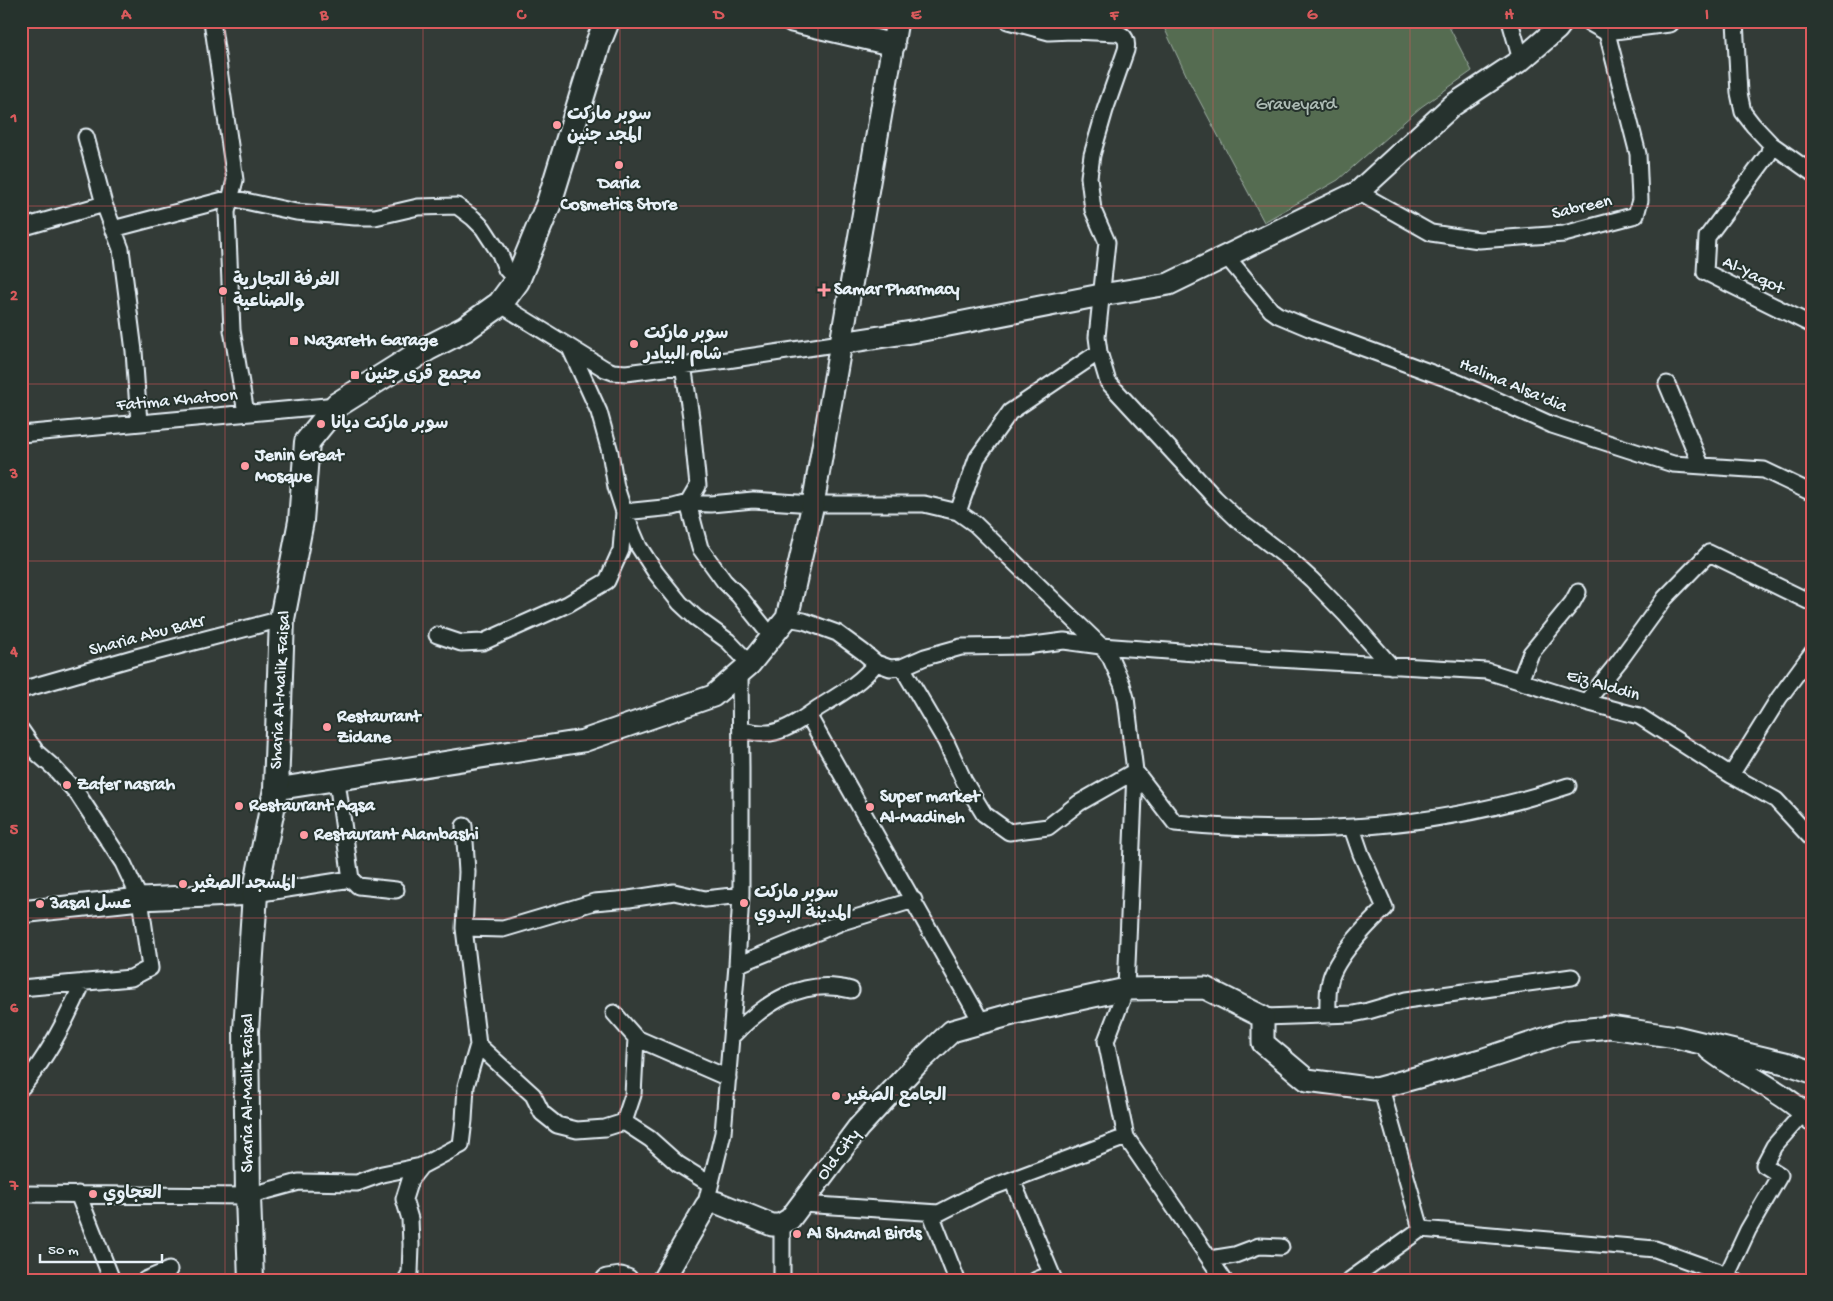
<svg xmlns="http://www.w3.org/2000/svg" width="1833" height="1301" viewBox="0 0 1833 1301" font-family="'Gochi Hand','Playpen Sans Arabic',sans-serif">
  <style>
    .green { fill: #556c51; stroke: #9eaea4 }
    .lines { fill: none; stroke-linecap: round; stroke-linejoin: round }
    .street-casing { stroke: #e8f1f8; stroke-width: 19 }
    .secondary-casing { stroke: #e8f1f8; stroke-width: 25 }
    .primary-casing { stroke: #e8f1f8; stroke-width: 28 }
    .street { stroke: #26332d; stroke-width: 15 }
    .secondary { stroke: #26332d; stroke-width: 21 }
    .primary { stroke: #26332d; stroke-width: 24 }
    .grid { fill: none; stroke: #da5a5c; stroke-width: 1; stroke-opacity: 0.55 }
    .poi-dot { fill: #ff9aa2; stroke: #26332d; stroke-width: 2 }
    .labels { text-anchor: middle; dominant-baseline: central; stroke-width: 4; stroke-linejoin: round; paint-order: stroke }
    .park-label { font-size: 18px; fill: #adbcb5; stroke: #26332d }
    .poi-label { font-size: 18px; font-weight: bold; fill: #e8f1f8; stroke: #26332d; text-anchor: start }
    .street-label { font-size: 18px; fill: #e8f1f8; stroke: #26332d }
    .neatline { fill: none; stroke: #da5a5c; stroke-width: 2 }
    .grid-label { font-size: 16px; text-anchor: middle; font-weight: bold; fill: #da5a5c }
  </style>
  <rect width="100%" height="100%" fill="#333b37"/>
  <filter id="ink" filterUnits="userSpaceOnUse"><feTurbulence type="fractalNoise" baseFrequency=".02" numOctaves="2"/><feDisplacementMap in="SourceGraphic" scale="10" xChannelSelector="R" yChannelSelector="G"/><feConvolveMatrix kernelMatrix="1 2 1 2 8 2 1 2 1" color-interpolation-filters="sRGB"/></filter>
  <g filter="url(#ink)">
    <path class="green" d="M1161,21H1446L1472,71L1421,107L1338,180L1264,222L1189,81Z"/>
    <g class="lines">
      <g class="street-casing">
        <path id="street" d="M212,21L235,180L227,212L232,330L246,413
          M1008,21L1049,32L1072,31L1117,33C1125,35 1128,41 1126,50L1105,110L1092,155L1089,177L1093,210L1107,242L1097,337L1099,352L1108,382L1215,498L1238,520L1289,559L1312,580L1346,615L1391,666
          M1510,21L1521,60
          M1735,21L1739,93L1743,112L1753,125L1771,144L1812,173
          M86,137L104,204L121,249L134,351L139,423
          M1771,144L1768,155L1707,237L1705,272L1812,325
          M1358,192L1431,233L1479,240L1564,234L1636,215L1640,200L1638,154L1606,29
          M21,228L104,204
          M113,229L231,198L296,212L355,217H375L418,207L457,206L473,218L483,228L500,254L506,269L517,281
          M1227,257L1271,310L1278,315L1309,328L1459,383L1552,425L1673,464L1764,470L1812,493
          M500,304L605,369L613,372L626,373L727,360L841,343
          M570,348L599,412L610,452L616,487L624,512L639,547L656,573L680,603L695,617L728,641L750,664
          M683,365L691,417L698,486L688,503L700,548L724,581L739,596L771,636
          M1667,384L1701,465
          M21,434L337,405
          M958,512L977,458L1010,412L1099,352
          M787,618L804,621L837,633L863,652L876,663L890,668L902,667L925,657L961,647L1026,646L1064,641L1101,646L1262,658L1487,671L1586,702L1639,716L1731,775L1776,800L1812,839
          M437,635L461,643L483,642L568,604L607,581L621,550L624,512L673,507L688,503L711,504L753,500L813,504H924L958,512L975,524L1101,646L1110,657L1122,684L1126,698L1135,771L1126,989L1106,1041L1126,1137L1224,1280
          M902,667L946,742L964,781L984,814L1009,832L1048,827L1079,803L1135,771L1175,823C1309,836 1439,829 1568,786
          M1520,681L1531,653L1572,603L1578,592
          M21,690L136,657L282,619
          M1586,702L1620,660L1665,598L1709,553L1812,603
          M808,715L982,1023
          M21,730L37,753L53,767L77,793L123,863L140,899L150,968L131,978L21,988
          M741,730C751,732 764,735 775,732C791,728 805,717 818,708C839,695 861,683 876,663
          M1731,775L1779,698L1812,653
          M464,826L467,872L464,928L478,1045L533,1095L542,1113L557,1125L577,1130L605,1128L624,1122L650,1139L678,1164L710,1184
          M351,879L358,886L396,890
          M255,894L351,879L337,781
          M464,928L503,929L594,902L629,899L674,892L705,899L741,895
          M737,965L842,922L914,900
          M614,1013L636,1038L728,1078
          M1328,1016C1328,1004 1327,992 1330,981C1335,958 1368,924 1385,908L1361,854L1352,828
          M1263,1017L1353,1014L1368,1011L1406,1000L1572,977
          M732,1036C765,1003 802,977 851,990
          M21,1088C48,1057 67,1019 83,982
          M624,1122L633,1095L636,1038
          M1012,1180L1054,1280
          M21,1194L248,1196L299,1182L357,1183L382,1174L421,1166
          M78,1194L112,1280
          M802,1204L939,1213L982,1191L1126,1137
          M705,1207L723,1133L737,965L741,895V768L740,674
          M931,1214L957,1280
          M782,1224V1280
          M1421,1229L1655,1249L1727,1275L1735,1280
          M1210,1259L1235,1255L1259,1246L1281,1247
          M1727,1275L1748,1230L1780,1175L1764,1165L1774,1146L1804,1112
          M145,1280L169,1270
          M406,1280L410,1273L411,1245L410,1219L404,1199L410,1180L421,1166L461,1145L464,1120L466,1086L478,1045
          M1036,1280L1051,1274
          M1350,1280L1421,1229L1381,1088"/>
      </g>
      <g class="secondary-casing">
        <path id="secondary" d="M792,21L894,45
          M1592,21L1606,29L1669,21
          M841,343L918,331L1101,295L1169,284L1358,192L1453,105L1521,60L1557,29L1563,21
          M276,789L583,741L713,696L750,664L787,618L813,504L897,21
          M21,912L140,899L255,894
          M1709,1049C1742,1075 1782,1090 1812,1120
          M607,1280L621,1278L627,1280
          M663,1280L706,1206L714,1202L718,1203L772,1225H780L790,1219L858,1128L917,1064L952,1031L1020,1012L1126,989L1205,988L1263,1017V1043L1307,1080L1375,1089L1484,1059L1568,1031L1610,1027L1676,1037L1789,1064L1812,1072"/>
      </g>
      <g class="primary-casing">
        <path id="primary" d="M251,1280L248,1196L246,1030L255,894L276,789L282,619L301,521L307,442L337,405L428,348L465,329L500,304L517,281L549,203L599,41L607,21"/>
      </g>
      <use href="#street" class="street"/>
      <use href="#secondary" class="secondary"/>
      <use href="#primary" class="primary"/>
    </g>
  </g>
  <path class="grid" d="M225,21V1280M423,21V1280M620,21V1280M818,21V1280M1015,21V1280M1213,21V1280M1410,21V1280M1608,21V1280M21,206H1812M21,384H1812M21,561H1812M21,740H1812M21,918H1812M21,1095H1812"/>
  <g class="poi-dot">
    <circle cx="557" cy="125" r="5"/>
    <circle cx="619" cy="165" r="5"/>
    <path d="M821.5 282.5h5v5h5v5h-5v5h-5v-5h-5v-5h5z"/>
    <circle cx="223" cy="291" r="5"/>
    <rect x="289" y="336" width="10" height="10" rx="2.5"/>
    <circle cx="634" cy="344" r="5"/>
    <rect x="350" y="370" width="10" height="10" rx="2.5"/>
    <circle cx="321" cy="424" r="5"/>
    <circle cx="245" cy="466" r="5"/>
    <circle cx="327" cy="727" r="5"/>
    <circle cx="67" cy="785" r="5"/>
    <circle cx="239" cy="806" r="5"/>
    <circle cx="870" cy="807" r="5"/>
    <circle cx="304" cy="835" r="5"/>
    <circle cx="183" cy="884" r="5"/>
    <circle cx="744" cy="903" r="5"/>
    <circle cx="40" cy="904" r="5"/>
    <circle cx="836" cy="1096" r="5"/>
    <circle cx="93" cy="1194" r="5"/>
    <circle cx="797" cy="1234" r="5"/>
  </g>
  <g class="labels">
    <g class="park-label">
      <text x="1296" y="105">Graveyard</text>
    </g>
    <g class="poi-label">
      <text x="567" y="115">سوبر ماركت<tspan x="567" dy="21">المجد جنين</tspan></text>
      <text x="619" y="184" text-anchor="middle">Daria<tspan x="619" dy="21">Cosmetics Store</tspan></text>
      <text x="233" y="281">الغرفة التجارية<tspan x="233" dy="21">والصناعية</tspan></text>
      <text x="834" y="290">Samar Pharmacy</text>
      <text x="644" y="334">سوبر ماركت<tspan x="644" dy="21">شام البيادر</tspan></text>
      <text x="304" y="341">Nazareth Garage</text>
      <text x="365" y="375">مجمع قرى جنين</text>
      <text x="331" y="424">سوبر ماركت ديانا</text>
      <text x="255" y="456">Jenin Great<tspan x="255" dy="21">Mosque</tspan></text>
      <text x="337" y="717">Restaurant<tspan x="337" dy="21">Zidane</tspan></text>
      <text x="77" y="785">Zafer nasrah</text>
      <text x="880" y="797">Super market<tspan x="880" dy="21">Al-Madineh</tspan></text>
      <text x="249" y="806">Restaurant Aqsa</text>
      <text x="314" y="835">Restaurant Alambashi</text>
      <text x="193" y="884">المسجد الصغير</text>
      <text x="754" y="893">سوبر ماركت<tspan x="754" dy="21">المدينة البدوي</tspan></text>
      <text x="50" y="904">3asal عسل</text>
      <text x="846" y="1096">الجامع الصغير</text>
      <text x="103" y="1194">العجاوي</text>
      <text x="807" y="1234">Al Shamal Birds</text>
    </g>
    <g class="street-label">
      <text transform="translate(1582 208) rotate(-13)">Sabreen</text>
      <text transform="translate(1753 276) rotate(26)">Al-Yaqot</text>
      <text transform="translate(1513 386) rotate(23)">Halima Alsa'dia</text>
      <text transform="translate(177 401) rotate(-5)">Fatima Khatoon</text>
      <text transform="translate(147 636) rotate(-15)">Sharia Abu Bakr</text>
      <text transform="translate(1603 686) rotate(16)">Eiz Alddin</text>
      <text transform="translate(281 690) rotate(-87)">Sharia Al-Malik Faisal</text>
      <text transform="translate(248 1093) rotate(-90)">Sharia Al-Malik Faisal</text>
      <text transform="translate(839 1155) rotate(-53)">Old City</text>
    </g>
  </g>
  <rect width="1833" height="1301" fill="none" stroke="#26332d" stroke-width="55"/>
  <path d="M40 1254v8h122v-8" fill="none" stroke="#e8f1f8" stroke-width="2.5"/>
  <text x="48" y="1254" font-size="15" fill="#e8f1f8" stroke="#26332d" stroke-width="4" paint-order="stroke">50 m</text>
  <rect x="28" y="28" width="1778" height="1246" class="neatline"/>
  <g class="grid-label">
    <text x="126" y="19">A</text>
    <text x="324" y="19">B</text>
    <text x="521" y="19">C</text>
    <text x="719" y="19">D</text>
    <text x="916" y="19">E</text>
    <text x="1114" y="19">F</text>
    <text x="1312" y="19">G</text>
    <text x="1509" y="19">H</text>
    <text x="1707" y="19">I</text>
    <text x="14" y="122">1</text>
    <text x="14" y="300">2</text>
    <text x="14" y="478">3</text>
    <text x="14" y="656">4</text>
    <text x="14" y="834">5</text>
    <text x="14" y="1012">6</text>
    <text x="14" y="1190">7</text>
  </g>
</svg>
